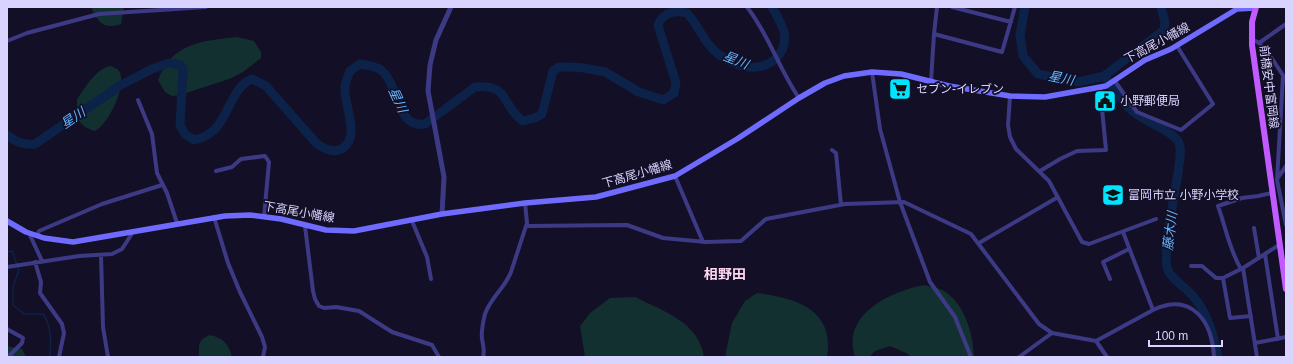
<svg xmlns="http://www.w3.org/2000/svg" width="1293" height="364" viewBox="0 0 1293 364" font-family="Helvetica,'Noto Sans JP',sans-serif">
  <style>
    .green { fill: #12302f }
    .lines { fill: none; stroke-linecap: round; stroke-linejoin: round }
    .stream { stroke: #0c2248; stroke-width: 1.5 }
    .river { stroke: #0c2248; stroke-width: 9 }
    .minor { stroke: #3d3a85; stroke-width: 4 }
    .tertiary { stroke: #3d3a85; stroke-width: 5 }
    .secondary { stroke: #6f6bff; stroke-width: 5.5 }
    .primary { stroke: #c25bff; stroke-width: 6 }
    .labels { text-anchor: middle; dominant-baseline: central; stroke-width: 3.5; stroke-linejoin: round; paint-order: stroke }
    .street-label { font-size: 12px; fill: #d9d4ff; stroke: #130f26 }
    .poi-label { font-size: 12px; fill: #d9d4ff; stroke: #130f26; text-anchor: start }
    .water-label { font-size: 13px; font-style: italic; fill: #62b6ff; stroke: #130f26 }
    .quarter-label { font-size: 14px; font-weight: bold; fill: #ffd6f0; stroke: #130f26 }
  </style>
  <rect width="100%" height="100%" fill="#130f26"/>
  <path class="green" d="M91,7H124L121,24C103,30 98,22 91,7Z
    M237,37L254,41L261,52V58L243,72L229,79L180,95L172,96L165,92L158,80C172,43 201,41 237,37Z
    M111,66C113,67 118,69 119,71C128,85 108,125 95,131C76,125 77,117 77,99C86,87 96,68 111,66Z
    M924,285C931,287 941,288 947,293C966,308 973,334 974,357H910L908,354L890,346L875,351L869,357H855C841,314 890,292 924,285Z
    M757,293C796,298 835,309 827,357H725L732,323L745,301Z
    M635,297C663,311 699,322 704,357H585L580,326L590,313L610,298Z
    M210,335C223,338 229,344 232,357H199C199,345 197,340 210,335Z
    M7,346L22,349L26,357H7Z"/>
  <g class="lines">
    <path class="stream" d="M7,252L12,251L19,270L13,287V305L24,314H43C52,327 51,341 50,357"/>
    <path class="river" d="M1025,7L1020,35L1023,56L1038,74L1079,82L1104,76L1164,30L1165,22L1161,7
      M1104,76C1113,87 1120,100 1130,109C1142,121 1170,129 1178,141C1182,148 1180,157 1179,165C1177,186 1161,255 1168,270C1172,280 1184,286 1191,294C1208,312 1213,334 1218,357
      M7,135C16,142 23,145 35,144L121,85L152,69L169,63L180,65L183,69L180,125L185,134L194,140C231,133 225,90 252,79L266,86L317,144C325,149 334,154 343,148C361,136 343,104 345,86C346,81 348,76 350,71L360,64C368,65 375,66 381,70C399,84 396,129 425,124L475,87C511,84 500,105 523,121L535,118L542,114L553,71L559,67H569L584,68L605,72L639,92L663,100L674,93L676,83L658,25C663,12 675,10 687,13C699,26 706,47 721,56C730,61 740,67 749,67C770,69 788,54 784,32C782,24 776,14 772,7"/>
    <path class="minor" d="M747,7C769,35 779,69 799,98
      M937,7L934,34L1002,52L1015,7
      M952,7L1011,22
      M1252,39L1259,43L1286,24
      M7,41L27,33L99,14L206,7
      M1259,43L1273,60L1286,80
      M872,72L880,129L900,202L930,282L955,317L971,357
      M1283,76L1277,180L1286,225
      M1114,80L1137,112L1181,130L1213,104L1177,46
      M931,81L934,34
      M1010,96L1008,125L1010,137L1016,149L1049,181L1082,242L1089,244L1156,219
      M138,100L152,134L157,173L167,193L177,223
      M832,150L836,153L841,205
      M216,171L232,167L241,159L265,156L269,162L264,217
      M1040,171L1060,159L1077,151L1106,150L1100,88
      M675,176L703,242
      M1277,179L1286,166
      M214,217L228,263L240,292L262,337L265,347L263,357
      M412,221L427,257L431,279
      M305,226L313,291L315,299L319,306L324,308L336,307L359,311L392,332L432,345L439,357
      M526,226L627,225L663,238L706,242L741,241L766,219L845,204L904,202L971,234L1039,324L1052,333L1096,341L1153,310L1123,232
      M1254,228L1259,258
      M29,233L42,261
      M37,236L39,231L102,204L162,185
      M979,243L1058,197
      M1265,254L1278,339
      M101,255L103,327L108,357
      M35,262L41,282L40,293L62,324L64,333L59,357
      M1191,266H1202L1216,278H1223L1241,269
      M7,267L79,256L112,254L122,249L133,232
      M1241,269C1229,249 1226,228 1218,206L1242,198L1258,196L1272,193
      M1223,278L1230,318L1251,316
      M1110,279L1103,262L1129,249
      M1153,310C1191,292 1212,320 1214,357
      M7,329L23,338L22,343L8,357
      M1096,341L1107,357
      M1255,343L1286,337
      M483,357C485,350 483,345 482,339C481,331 483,322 485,314C491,297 505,288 511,272L527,223L525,203
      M1019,357L1052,333
      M1257,357L1243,268L1279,245"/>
    <path class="tertiary" d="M442,214L444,177L428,91L430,65L436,40L451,7"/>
    <path class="secondary" d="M7,221L26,232L44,238L73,242L225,216L250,215L281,219L326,230L354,231L442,214L525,203L596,197L675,176L737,139L799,98L825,83L844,76L872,72L901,74L949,86L1010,96L1045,97L1106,86L1145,60L1171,49L1237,9L1255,8"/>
    <path class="primary" d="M1256,7L1252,22V45L1286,289"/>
  </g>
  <defs>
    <g id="supermarket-square" transform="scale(1.15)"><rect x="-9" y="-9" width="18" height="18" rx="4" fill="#00e5ff" stroke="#130f26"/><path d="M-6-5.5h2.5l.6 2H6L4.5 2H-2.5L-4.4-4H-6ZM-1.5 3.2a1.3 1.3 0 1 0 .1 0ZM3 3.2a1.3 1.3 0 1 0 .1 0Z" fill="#111"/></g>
    <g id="civic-square" transform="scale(1.15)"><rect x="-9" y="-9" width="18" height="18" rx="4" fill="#00e5ff" stroke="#130f26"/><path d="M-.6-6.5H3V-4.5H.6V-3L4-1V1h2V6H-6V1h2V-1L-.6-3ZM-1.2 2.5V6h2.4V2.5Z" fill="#111"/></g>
    <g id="school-square" transform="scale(1.15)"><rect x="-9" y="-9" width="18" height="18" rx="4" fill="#00e5ff" stroke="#130f26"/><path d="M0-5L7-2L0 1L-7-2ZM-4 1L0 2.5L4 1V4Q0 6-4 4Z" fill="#111"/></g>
  </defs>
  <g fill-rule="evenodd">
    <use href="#supermarket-square" x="900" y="89"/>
    <use href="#civic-square" x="1105" y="101"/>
    <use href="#school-square" x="1113" y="195"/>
  </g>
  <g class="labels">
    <g class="street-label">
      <text transform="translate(1157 43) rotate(-28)">下高尾小幡線</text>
      <text transform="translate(1269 87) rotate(83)">前橋安中富岡線</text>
      <text transform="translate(637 174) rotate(-16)">下高尾小幡線</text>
      <text transform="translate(299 212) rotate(10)">下高尾小幡線</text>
    </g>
    <g class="poi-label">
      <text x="916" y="89">セブン-イレブン</text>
      <text x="1120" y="101">小野郵便局</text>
      <text x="1128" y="195">富岡市立 小野小学校</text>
    </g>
    <g class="water-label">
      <text transform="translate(736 60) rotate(22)">星川</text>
      <text transform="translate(1061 78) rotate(11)">星川</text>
      <text transform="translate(398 100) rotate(66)">星川</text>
      <text transform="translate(73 118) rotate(-34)">星川</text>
      <text transform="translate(1170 231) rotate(-83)">藤木川</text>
    </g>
    <g class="quarter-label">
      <text x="725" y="274">相野田</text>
    </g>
  </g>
  <rect width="1293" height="364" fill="none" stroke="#d9d4ff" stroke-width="16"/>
  <path d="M1149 340v6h73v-6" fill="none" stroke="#d9d4ff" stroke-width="2"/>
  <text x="1155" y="340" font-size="12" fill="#d9d4ff" stroke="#130f26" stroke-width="3" paint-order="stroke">100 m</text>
</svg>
